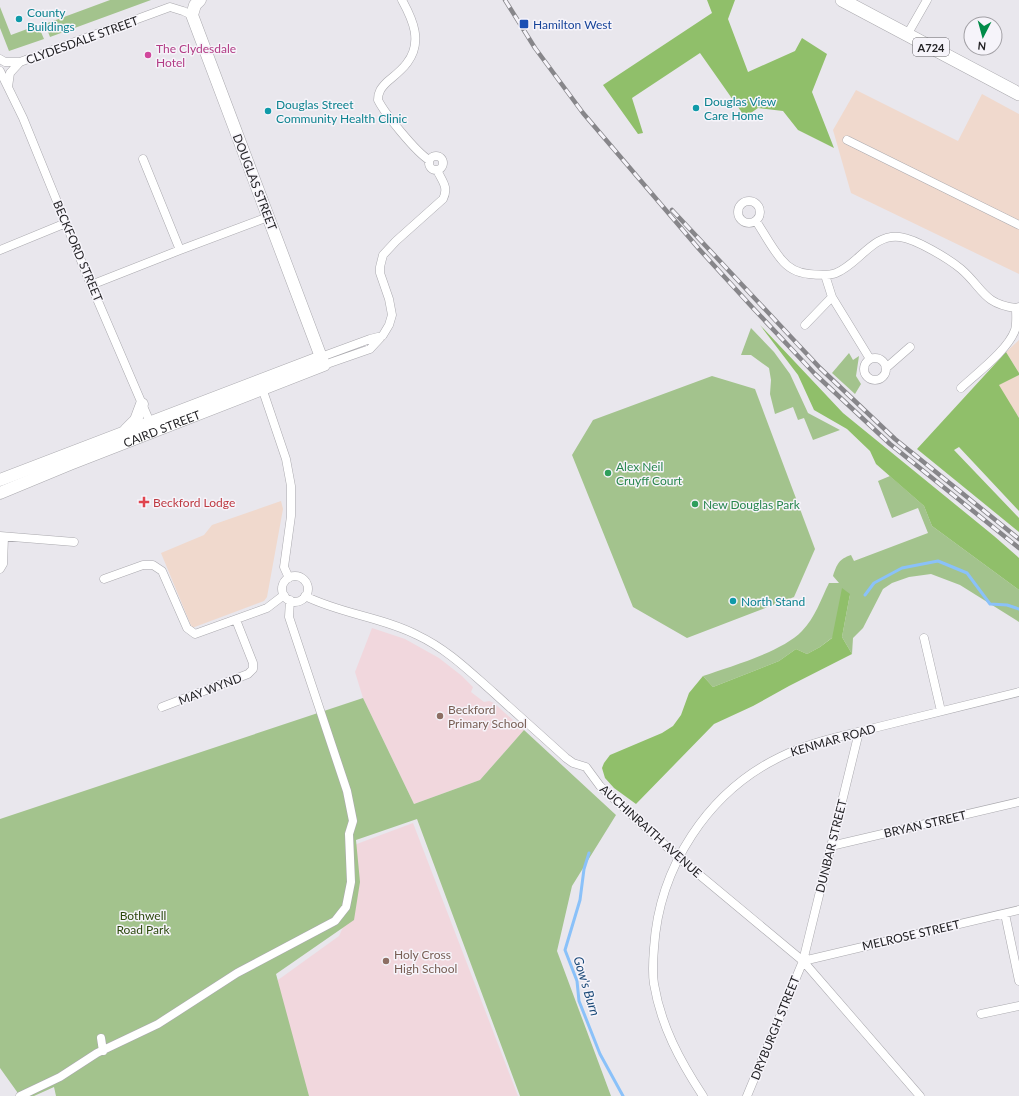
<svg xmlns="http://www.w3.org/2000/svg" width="1019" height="1096" viewBox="0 0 1019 1096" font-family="Lato,sans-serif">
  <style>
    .industrial { fill: #f0d9cd }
    .education { fill: #f1d7dd }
    .green { fill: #a3c38d }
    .forest { fill: #90bf6a }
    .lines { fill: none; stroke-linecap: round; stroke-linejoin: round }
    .stream { stroke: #8ac1f9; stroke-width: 3 }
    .street-casing { stroke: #aaa9ae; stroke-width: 9 }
    .secondary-casing { stroke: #aaa9ae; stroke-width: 13 }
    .primary-casing { stroke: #aaa9ae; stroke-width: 14 }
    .street { stroke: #fff; stroke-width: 8 }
    .secondary { stroke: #fff; stroke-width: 12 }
    .primary { stroke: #fff; stroke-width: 13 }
    .rail-casing { stroke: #87868a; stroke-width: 4.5 }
    .rail { stroke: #f6f4fa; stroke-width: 3; stroke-dasharray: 9; stroke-linecap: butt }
    .culture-dot { fill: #0f9aa8; stroke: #f6f4fa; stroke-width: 1.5 }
    .transit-dot { fill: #1a4fb4; stroke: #f6f4fa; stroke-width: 1.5 }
    .hotel-dot { fill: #d1479c; stroke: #f6f4fa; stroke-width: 1.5 }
    .leisure-dot { fill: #2e9e5b; stroke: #f6f4fa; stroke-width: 1.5 }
    .health-dot { fill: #e0444e; stroke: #f6f4fa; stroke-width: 1.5 }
    .education-dot { fill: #8d6e63; stroke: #f6f4fa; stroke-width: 1.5 }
    .labels { text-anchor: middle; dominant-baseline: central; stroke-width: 3; stroke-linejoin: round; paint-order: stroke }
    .shield { fill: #f6f4fa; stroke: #626165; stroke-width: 1 }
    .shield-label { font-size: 11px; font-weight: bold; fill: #232225 }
    .culture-label { font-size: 12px; fill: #0d838f; stroke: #f6f4fa; text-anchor: start }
    .transit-label { font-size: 12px; fill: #164399; stroke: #f6f4fa; text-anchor: start }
    .street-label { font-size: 12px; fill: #232225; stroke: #f6f4fa }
    .hotel-label { font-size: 12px; fill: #b23c85; stroke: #f6f4fa; text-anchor: start }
    .leisure-label { font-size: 12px; fill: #27864d; stroke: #f6f4fa; text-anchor: start }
    .health-label { font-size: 12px; fill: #be3a42; stroke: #f6f4fa; text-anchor: start }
    .education-label { font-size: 12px; fill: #785e54; stroke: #f6f4fa; text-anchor: start }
    .park-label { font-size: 12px; fill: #2c490d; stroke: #f6f4fa }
    .water-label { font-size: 13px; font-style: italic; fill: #1b4a78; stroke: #f6f4fa }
  </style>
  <rect width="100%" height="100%" fill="#e9e7ed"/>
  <path class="industrial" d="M856,90L958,141L982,94L1019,114V274L851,193L833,130Z
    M1019,340V373L1006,352Z
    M1019,375V418L998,385Z
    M281,501L283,509L267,597L264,601L192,628L161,553L204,535L212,525Z"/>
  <path class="education" d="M372,628L405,639L439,658L462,676L473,687L471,692L484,702L489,701L494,703L524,730L480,780L414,804L363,698L355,672Z
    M413,823L518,1096H308L271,985L339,936L350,912L354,845Z"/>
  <path class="green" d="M110,0H151L50,37L45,24Z
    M0,7L11,35L38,25L44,39L9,51L0,28Z
    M751,328L774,352L790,374L808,413L840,430L813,440L804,418L798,420L793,407L775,414L770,394L771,380L769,368L751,355H741Z
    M849,353L853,360L859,356L856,376L861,384L855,394L832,373Z
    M712,376L755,389L815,549L794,597L687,638L633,607L572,455L593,420Z
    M890,476L924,506L932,526L1019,590V622L960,585L931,574L909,577L892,583L883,589L863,628L853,638L852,654L842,637L850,594L833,637L820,647L807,654L796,649L779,661L713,687L703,676C731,666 782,652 802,631C815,618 821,599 829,583H839L833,576C837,564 839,559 851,555L854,561L928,533L918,508L892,518L878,481Z
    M363,698L414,804L480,780L524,730L616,815L572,886L557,951L611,1096H520L417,819L356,840L360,882L354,920L276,974L309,1096H56L54,1087L34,1096H20L0,1068V819Z"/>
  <path class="forest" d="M707,0H735L728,19L748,72L795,51L802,38L827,54L812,92L834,148L798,130L783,111L758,108L745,117L700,53L632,98L643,133L638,134L603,85L712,13Z
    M760,325L843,413L994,536L1019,558V590L932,526L924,506L876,464L870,451L847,429L814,410L798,375Z
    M1006,352L1019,373V375L999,385L1019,418V511L959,447L954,450L1019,518V532L917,449Z
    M842,588L850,594L842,637L852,654L789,686L753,706L714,724L636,804L614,788L605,778L602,768L604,763L610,755L662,733L673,726L681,715L689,693L703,676L713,687L779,661L796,649L807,654L820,647L832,638Z"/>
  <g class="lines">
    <path class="stream" d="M865,595L874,583L902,568L938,561L967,573L990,604L1007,605L1019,609
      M589,853L584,869L580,900L565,950L577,981L579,1001L600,1054L623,1096"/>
    <g class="street-casing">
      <path id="street" d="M402,0C413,20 423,42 407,63C402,70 394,76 387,82C381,88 378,92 378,100C385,114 416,152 429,160
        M907,35L927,0
        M0,59L5,62H20
        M0,71L23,118L91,285L152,427
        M8,87L10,73L20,62L170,7L183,11L192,15
        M847,140L1019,225
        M429 163a7 7 0 1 1 14 0a7 7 0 1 1-14 0Z
        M143,159L180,250
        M738 212a11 11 0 1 1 22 0a11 11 0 1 1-22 0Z
        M756,221C764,233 771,247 781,259C788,268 798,273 809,274C818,275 828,276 836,273C859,264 873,233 900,237C916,239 949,259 961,269C983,288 983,304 1016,308
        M0,250L66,223
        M825,275L832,297L870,359
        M91,285L180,250L268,217
        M805,325L832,297
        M321,357L370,339L382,336
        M864 369a11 11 0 1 1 22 0a11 11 0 1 1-22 0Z
        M324,365L370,349L383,335L389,325L392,315L389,299L380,273V267L383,255L396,241L443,199C449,187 442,181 437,170
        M886,368L910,347
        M261,385L286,459L291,486V516L284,567L289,578
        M961,388C977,373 1008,350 1015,330C1017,323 1016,315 1016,308L1019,307
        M0,536L74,542
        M0,569L3,564L4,537
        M282 589a13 13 0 1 1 26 0a13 13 0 1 1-26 0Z
        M104,579L143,565H153L162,571L187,628L195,634L267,608L284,595
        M305,596C341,614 382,617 417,635C447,649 469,671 494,693C518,715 542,736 566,758L573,763L586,767L600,786L678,857L803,961L920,1096
        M924,638L941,711
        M162,707L248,674L253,669V663L236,620
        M831,846L1019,802
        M1005,914L1019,981
        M803,961L1019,910
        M981,1014L1019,1006
        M101,1038L103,1051
        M20,1096L60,1077L97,1053L158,1024L237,973L335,921L346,907L351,882L349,834L353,821L347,791L289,617L290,600
        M703,1096C680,1061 661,1026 654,984C652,972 653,960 654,948C659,867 708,792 780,757C810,742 842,736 874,728C922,716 970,704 1019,692
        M747,1096L803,961L859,732"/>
    </g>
    <g class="secondary-casing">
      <g id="secondary">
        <path d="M126,430L136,420L142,404"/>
        <path d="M0,480L321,357"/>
        <path id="s1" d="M0,493L70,464L324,365L192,15L195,5L200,0"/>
      </g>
    </g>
    <g class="primary-casing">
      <path id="primary" d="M842,0L1019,94"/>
    </g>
    <use href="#street" class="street"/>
    <use href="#secondary" class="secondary"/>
    <use href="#primary" class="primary"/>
    <g class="rail-casing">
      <path id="rail" d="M505,0L535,48L583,113L699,249L752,307L815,374L890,444L1019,548
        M672,210L820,368L895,439L1019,539"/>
    </g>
    <use href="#rail" class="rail"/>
  </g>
  <g class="culture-dot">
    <circle cx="19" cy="19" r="4"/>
    <circle cx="696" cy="108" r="4"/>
    <circle cx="268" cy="111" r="4"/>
    <circle cx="733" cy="601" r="4"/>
  </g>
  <rect class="transit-dot" x="519" y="19" width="10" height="10" rx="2"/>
  <circle class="hotel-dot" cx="148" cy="55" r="4"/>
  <g class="leisure-dot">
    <circle cx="608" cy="473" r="4"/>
    <circle cx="695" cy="504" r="4"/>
  </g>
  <path class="health-dot" d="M142 496h4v4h4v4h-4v4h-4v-4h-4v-4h4z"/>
  <g class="education-dot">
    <circle cx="440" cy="716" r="4"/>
    <circle cx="386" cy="961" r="4"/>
  </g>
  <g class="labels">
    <rect class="shield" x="913" y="38" width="36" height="18" rx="3"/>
    <g class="shield-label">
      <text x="931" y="47">A724</text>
    </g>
    <g class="culture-label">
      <text x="27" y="12">County<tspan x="27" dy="14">Buildings</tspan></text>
      <text x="704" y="101">Douglas View<tspan x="704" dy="14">Care Home</tspan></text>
      <text x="276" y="104">Douglas Street<tspan x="276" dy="14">Community Health Clinic</tspan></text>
      <text x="741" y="601">North Stand</text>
    </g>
    <g class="transit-label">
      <text x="533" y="24">Hamilton West</text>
    </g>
    <g class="street-label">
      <text transform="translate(82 40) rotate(-20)">CLYDESDALE STREET</text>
      <text transform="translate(255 182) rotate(69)">DOUGLAS STREET</text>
      <text transform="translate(78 251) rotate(67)">BECKFORD STREET</text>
      <text stroke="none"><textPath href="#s1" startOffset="174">CAIRD STREET</textPath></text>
      <text transform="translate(210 689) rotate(-21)">MAY WYND</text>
      <text transform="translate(833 740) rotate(-16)">KENMAR ROAD</text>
      <text transform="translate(925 824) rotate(-13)">BRYAN STREET</text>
      <text transform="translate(651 831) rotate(42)">AUCHINRAITH AVENUE</text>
      <text transform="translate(831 846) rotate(-76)">DUNBAR STREET</text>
      <text transform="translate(911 935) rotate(-13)">MELROSE STREET</text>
      <text transform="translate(775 1028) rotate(-68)">DRYBURGH STREET</text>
    </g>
    <g class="hotel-label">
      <text x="156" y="48">The Clydesdale<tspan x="156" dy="14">Hotel</tspan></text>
    </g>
    <g class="leisure-label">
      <text x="616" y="466">Alex Neil<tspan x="616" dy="14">Cruyff Court</tspan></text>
      <text x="703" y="504">New Douglas Park</text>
    </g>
    <g class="health-label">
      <text x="153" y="502">Beckford Lodge</text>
    </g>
    <g class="education-label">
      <text x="448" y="709">Beckford<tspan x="448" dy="14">Primary School</tspan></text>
      <text x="394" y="954">Holy Cross<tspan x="394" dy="14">High School</tspan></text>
    </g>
    <g class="park-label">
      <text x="143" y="915">Bothwell<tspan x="143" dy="14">Road Park</tspan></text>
    </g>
    <g class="water-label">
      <text transform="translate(587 986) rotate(73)">Gow's Burn</text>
    </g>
  </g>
  <g transform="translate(983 36) rotate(186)"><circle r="19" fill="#f6f4fa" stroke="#a2a0a5"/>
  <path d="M0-3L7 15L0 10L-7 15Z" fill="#008b48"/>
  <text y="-6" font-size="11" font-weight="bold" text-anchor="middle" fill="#232225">N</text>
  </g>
</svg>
